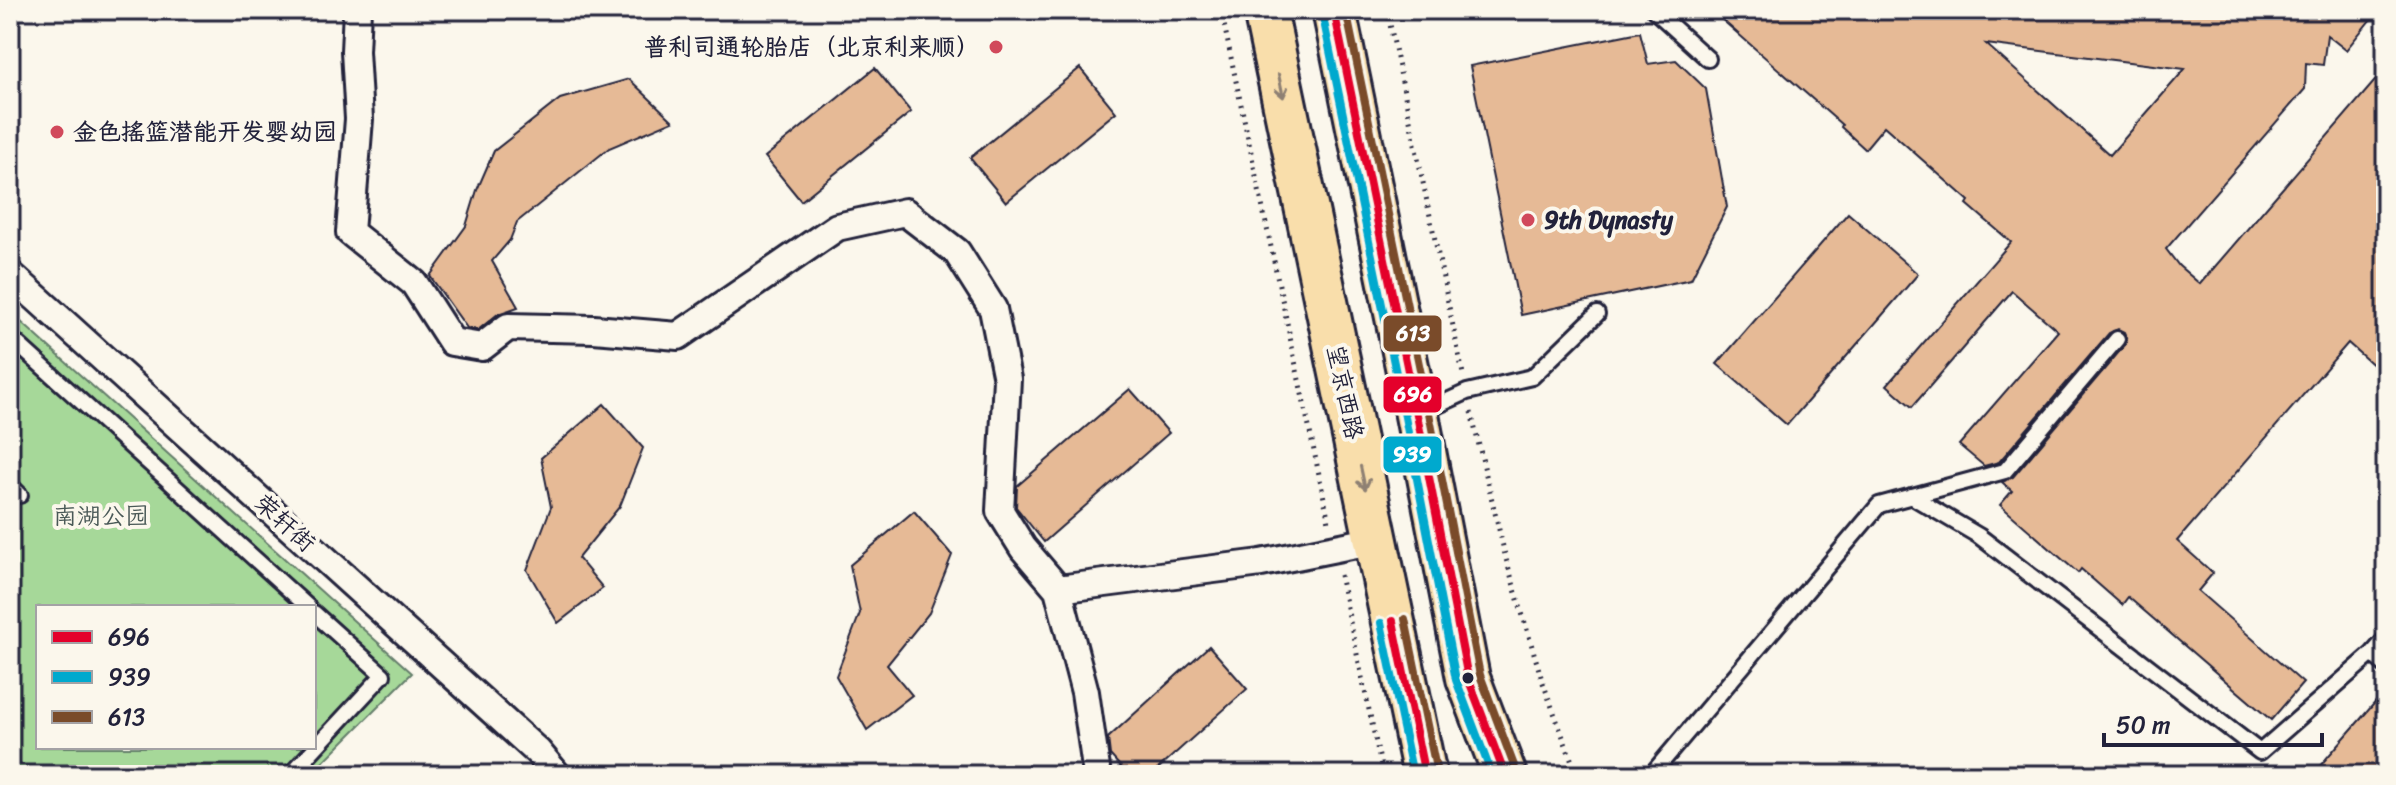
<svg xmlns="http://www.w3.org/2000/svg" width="2396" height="785" viewBox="0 0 2396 785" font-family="Sriracha,'LXGW WenKai TC',sans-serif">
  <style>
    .green { fill: #a6d899; stroke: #647d6a; stroke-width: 2; fill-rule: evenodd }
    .building { fill: #e6ba96; stroke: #22223b; stroke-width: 2; fill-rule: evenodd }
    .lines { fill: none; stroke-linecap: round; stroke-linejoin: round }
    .lane-casing { stroke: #22223b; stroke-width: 20 }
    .street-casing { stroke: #22223b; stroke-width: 32 }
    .primary-casing { stroke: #22223b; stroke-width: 48 }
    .path { stroke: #22223b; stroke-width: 5; stroke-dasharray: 2 6; stroke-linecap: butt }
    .lane { stroke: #fbf7ec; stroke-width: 14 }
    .street { stroke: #fbf7ec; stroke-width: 26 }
    .primary { stroke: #f9deab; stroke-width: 42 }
    .bus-1-casing { stroke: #fbf7ec; stroke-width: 14 }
    .bus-2-casing { stroke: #fbf7ec; stroke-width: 14 }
    .bus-3-casing { stroke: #fbf7ec; stroke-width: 14 }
    .bus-1 { stroke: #e4002b; stroke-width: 8 }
    .bus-2 { stroke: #00a9ce; stroke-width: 8 }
    .bus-3 { stroke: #7a4b2a; stroke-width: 8 }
    .oneway { stroke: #8e8073 }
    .poi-dot { fill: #d1495b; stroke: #fbf7ec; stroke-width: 3 }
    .bus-dot { fill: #22223b; stroke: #fbf7ec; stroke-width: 3 }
    .labels { text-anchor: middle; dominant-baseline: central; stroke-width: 8; stroke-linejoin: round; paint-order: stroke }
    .poi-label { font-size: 24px; font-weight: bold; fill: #22223b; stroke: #fbf7ec; text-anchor: start }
    .street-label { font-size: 24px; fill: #22223b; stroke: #fbf7ec }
    .park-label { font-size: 24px; fill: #4a5957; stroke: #fbf7ec }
    .line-badge { stroke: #fbf7ec; stroke-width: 3 }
    .badge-label { font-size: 22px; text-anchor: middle; font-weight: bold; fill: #fff }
  </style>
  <rect width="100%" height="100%" fill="#fbf7ec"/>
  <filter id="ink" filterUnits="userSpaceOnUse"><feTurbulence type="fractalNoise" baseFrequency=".0125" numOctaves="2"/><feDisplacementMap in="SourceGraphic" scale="16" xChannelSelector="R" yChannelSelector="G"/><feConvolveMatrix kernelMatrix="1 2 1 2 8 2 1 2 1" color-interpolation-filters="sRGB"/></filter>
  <g filter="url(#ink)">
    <path class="green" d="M10,312L412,673L310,775H10ZM38,607H314V747H38Z"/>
    <path class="building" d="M1711,10H2286L2335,17L2337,10H2378L2346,50L2327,35L2323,65L2306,63L2305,89L2166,249L2179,266L2200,284L2386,68V377L2348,343L2177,541L2213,573L2198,591L2303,683L2271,720L2128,597L2122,605L2081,569L2078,573L2000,505L2012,491L2002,482L2013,477L2125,345L2127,340L2124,332L2118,329L2109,333L1999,462L1984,466L1959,445L2058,331L2012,291L1912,407L1887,385L2011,242L1967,204L1969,201L1884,126L1865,149L1841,127L1842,125ZM1986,44L2185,69L2110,155Z
      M1640,32L1648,64L1676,60L1706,89L1727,207L1691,279L1521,315L1470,66Z
      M875,68L911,112L801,201L765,157Z
      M1080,68L1116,112L1006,202L970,158Z
      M629,79L673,121L609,148L517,222L510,240L492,261L518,307L498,314L478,330L467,328L430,276L466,226L477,190L494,151L560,99Z
      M1848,213L1918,274L1787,425L1717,364Z
      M1130,389L1169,433L1044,542L1016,507L1017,486Z
      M604,404L643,448L620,506L578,558L603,588L558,623L527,570L551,507L541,458Z
      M914,511L952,555L929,613L887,665L912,695L867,730L836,676L860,613L850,565Z
      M1209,646L1247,689L1151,775H1128L1110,755L1108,738Z
      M2386,690V775H2312L2338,745Z"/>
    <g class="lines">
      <g class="lane-casing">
        <path id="lane" d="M1654,10L1708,59
          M10,300L19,282
          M10,337L308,607
          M1421,413L1467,392L1532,377L1597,314
          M10,485L20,495
          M1911,496L1979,536L2260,752L2372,654L2386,666
          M2372,654L2386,638
          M290,775L383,675L314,613
          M1651,775L1879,505L2005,471L2117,339"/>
      </g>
      <g class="street-casing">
        <path id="street" d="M357,10L355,51L359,119L350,232L414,283L452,342L482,347L508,327L594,329L678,336L837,227L905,212L957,252L993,309L1007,379L1000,511L1023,548L1058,589L1085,692L1097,775
          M10,274L538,752L557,775
          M1058,589L1261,563L1376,540"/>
      </g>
      <g class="primary-casing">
        <path id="primary" d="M1265,10L1425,775
          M1334,10L1417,415L1468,678L1505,775"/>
      </g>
      <path class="path" d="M1221,10L1329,522
        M1387,10L1463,374
        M1471,412L1506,559L1542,680L1577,775
        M1340,575L1383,775"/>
      <use href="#lane" class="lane"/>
      <use href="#street" class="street"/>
      <use href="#primary" class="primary"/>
      <g class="bus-1-casing">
        <path id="bus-1" d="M1334,10L1417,415L1468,678L1505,775
          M1393,621L1425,775"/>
      </g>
      <g class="bus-2-casing">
        <path id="bus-2" d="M1322,12L1405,417L1456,680L1492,775
          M1381,623L1413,775"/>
      </g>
      <g class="bus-3-casing">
        <path id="bus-3" d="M1346,10L1429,413L1480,675L1516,771
          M1405,619L1437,773"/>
      </g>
      <use href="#bus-1" class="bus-1"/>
      <use href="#bus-2" class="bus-2"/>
      <use href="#bus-3" class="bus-3"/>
    </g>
    <defs><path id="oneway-shaft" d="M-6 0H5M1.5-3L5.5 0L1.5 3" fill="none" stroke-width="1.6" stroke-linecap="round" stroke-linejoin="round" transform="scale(2)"/></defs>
    <g class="oneway">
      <use href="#oneway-shaft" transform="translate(1281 86) rotate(78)"/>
      <use href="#oneway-shaft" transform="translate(1363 478) rotate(78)"/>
    </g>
  </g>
  <g class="poi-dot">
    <circle cx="996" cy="47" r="8"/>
    <circle cx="57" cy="132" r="8"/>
    <circle cx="1528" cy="220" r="8"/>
  </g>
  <circle class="bus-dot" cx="1468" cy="678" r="7"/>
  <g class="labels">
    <g class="poi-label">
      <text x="980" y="47" text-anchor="end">普利司通轮胎店（北京利来顺）</text>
      <text x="73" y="132">金色摇篮潜能开发婴幼园</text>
      <text x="1544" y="220">9th Dynasty</text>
    </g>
    <g class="street-label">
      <text transform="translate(1345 392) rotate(78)">望京西路</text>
      <text transform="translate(285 523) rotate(42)">荣轩街</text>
    </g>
    <g class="park-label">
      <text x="101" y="516">南湖公园</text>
    </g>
  </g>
  <g class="line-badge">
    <rect x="1382" y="314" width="61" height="39" rx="8" fill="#7a4b2a"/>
    <rect x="1382" y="375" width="61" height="39" rx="8" fill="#e4002b"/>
    <rect x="1382" y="435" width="61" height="39" rx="8" fill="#00a9ce"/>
  </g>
  <g class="badge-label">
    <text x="1413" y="341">613</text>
    <text x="1413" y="402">696</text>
    <text x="1412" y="462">939</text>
  </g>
  <rect width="2396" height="785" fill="none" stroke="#fbf7ec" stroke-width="40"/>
  <rect x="20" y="20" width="2356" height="745" fill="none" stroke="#22223b" stroke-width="3" filter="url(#ink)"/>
  <rect x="36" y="605" width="280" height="144" fill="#fbf7ec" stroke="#a4a2a5" stroke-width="2"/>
  <rect x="52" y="631" width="40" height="12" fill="#e4002b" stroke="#a4a2a5" stroke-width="2"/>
  <text x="108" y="645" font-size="24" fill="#22223b">696</text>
  <rect x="52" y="671" width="40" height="12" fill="#00a9ce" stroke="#a4a2a5" stroke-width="2"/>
  <text x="108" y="685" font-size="24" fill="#22223b">939</text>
  <rect x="52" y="711" width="40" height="12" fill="#7a4b2a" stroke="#a4a2a5" stroke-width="2"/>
  <text x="108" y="725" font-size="24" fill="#22223b">613</text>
  <path d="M2104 733v12h218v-12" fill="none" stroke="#22223b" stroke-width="4"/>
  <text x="2116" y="733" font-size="24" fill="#22223b" stroke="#fbf7ec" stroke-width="6" paint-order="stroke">50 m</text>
</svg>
